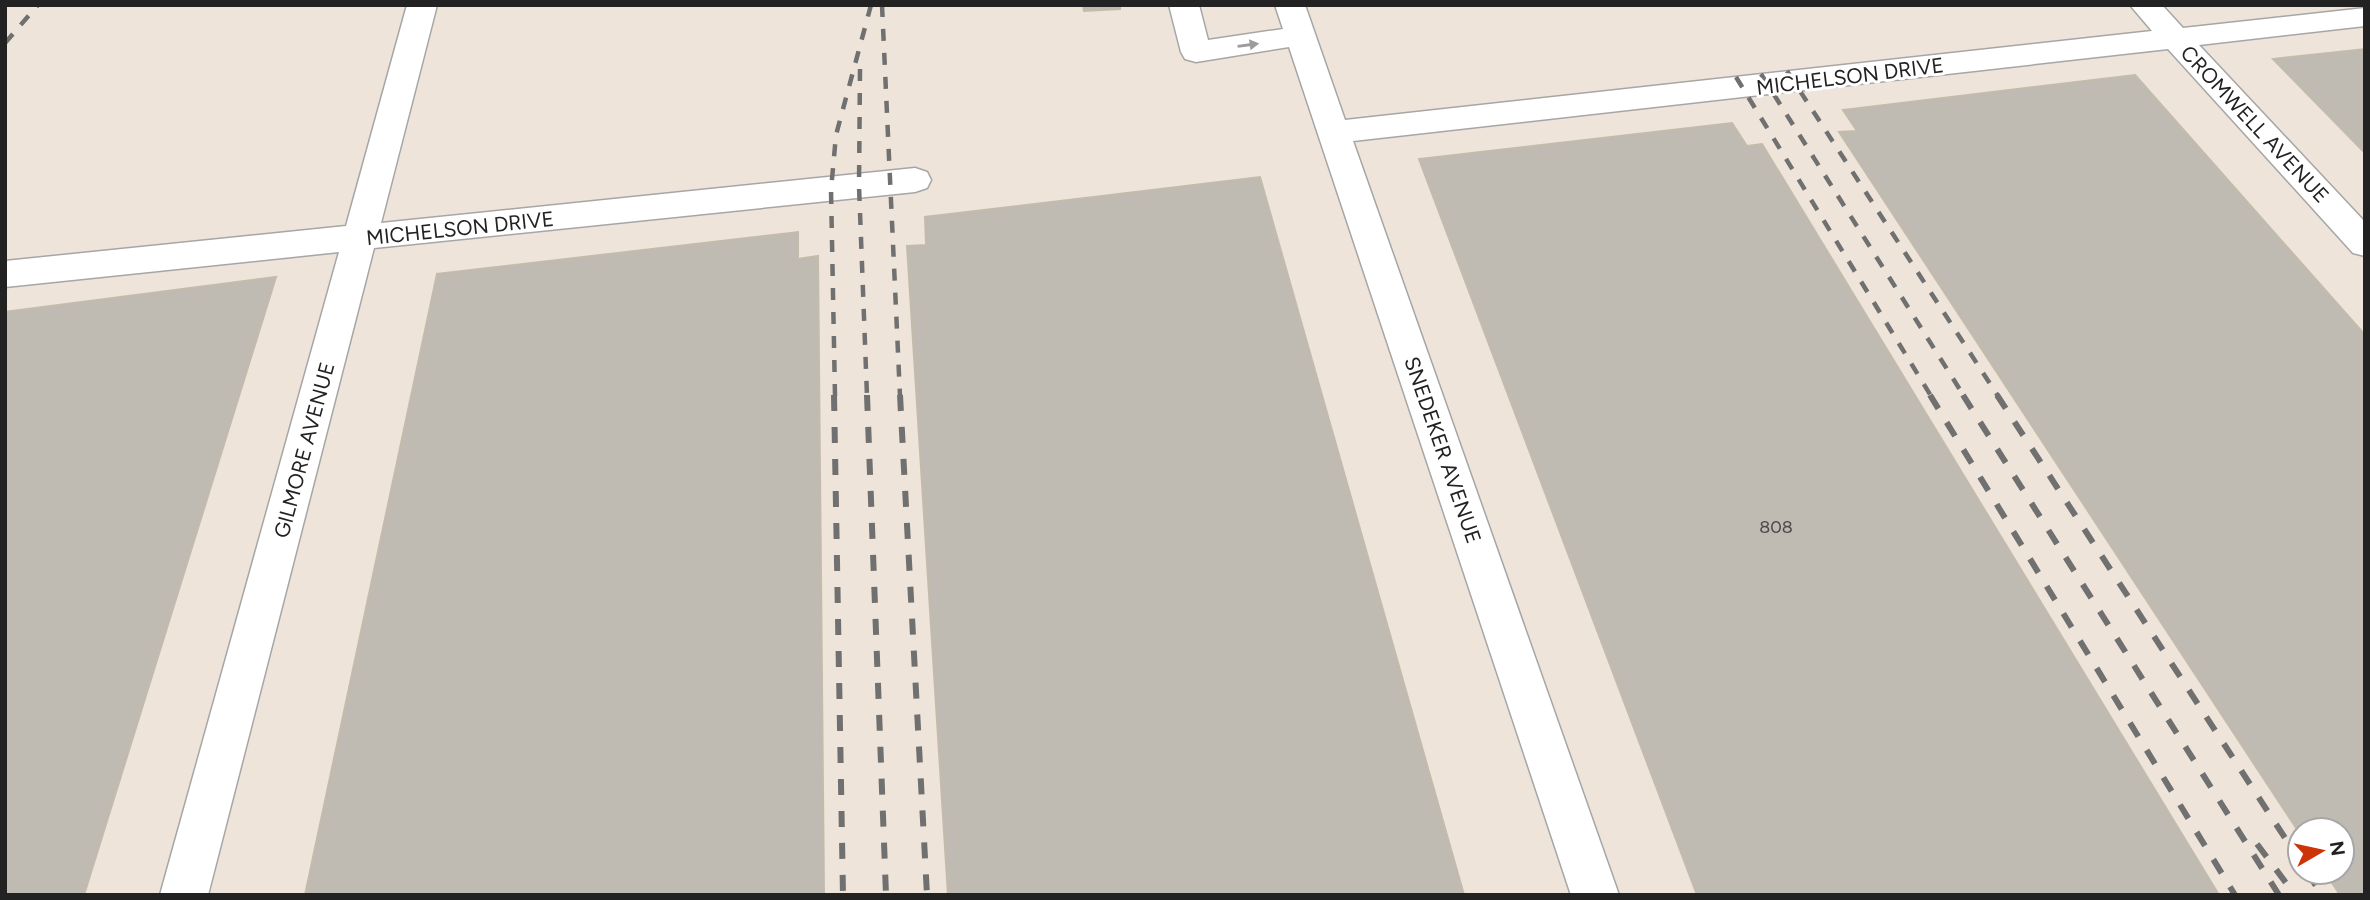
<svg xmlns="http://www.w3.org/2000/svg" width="2370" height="900" viewBox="0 0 2370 900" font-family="Figtree,sans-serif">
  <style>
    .military { fill: #eee4d9; fill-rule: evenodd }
    .building { fill: #bfbab2; stroke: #c3bbab; stroke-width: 2 }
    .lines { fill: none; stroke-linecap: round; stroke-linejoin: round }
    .minor-casing { stroke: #a6a6a6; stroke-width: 3 }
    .minor { fill: #fff; fill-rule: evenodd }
    .rail-far1 { stroke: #707070; stroke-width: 4.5; stroke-dasharray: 12 12; stroke-linecap: butt }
    .rail { stroke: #707070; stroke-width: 6; stroke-dasharray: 16 16; stroke-linecap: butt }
    .oneway { fill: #9c9c9c }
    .labels { text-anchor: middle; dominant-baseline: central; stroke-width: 6; stroke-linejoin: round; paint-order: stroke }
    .number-label { font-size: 18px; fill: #494846 }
    .street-label { font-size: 21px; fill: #222; stroke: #fff }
  </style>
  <rect width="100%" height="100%" fill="#f1f0e9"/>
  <path class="military" d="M5,5H2365V895H5ZM2300,830H2342V872H2300Z"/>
  <path class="building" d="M1083,5H1120V9L1084,11Z
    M2365,49V153L2273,59Z
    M2135,75L2365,335V895H2340L2325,872H2342V830H2300V834L1839,132L1857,131L1843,110Z
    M1732,123L1747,146L1762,144L2219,895H1697L1419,159Z
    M1260,177L1464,895H948L907,246L926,245L925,217Z
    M798,232V259L818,256L824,895H305L437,274Z
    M276,277L84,895H5V312Z"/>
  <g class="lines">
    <g class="minor-casing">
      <path id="minor" d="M407,5H437L381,223L915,168L927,172L931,180L927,188L915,192L374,248L208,895H160L339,252L5,287V261L346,226Z
        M1169,5H1199L1208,40L1283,29L1275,5H1305L1345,120L2152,31L2130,5H2162L2183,28L2365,8V26L2199,45L2365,222V256L2353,253L2168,49L1353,141L1619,895H1571L1289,47L1196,62L1185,59L1181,52Z"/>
    </g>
    <use href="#minor" class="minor"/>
    <path class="rail-far1" d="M882,5L900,396
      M5,43L38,5
      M860,69L859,186L867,396
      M1787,71L1998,396
      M1761,74L1964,396
      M1736,77L1931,396
      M835,396L831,190L836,135L871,5"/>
    <path class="rail" d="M834,395L843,895
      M867,395L886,895
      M900,395L927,895
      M1930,395L2235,895
      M1963,395L2279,895
      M1997,395L2300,861
      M2257,844L2295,895
      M2307,872L2322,895"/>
  </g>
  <defs><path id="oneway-solid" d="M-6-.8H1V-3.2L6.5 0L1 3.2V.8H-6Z" transform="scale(1.75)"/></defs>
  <use class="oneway" href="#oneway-solid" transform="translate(1248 45) rotate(-8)"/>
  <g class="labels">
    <g class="number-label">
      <text x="1776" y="527">808</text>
    </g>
    <g class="street-label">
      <text transform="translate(1850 76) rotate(-7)">MICHELSON DRIVE</text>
      <text transform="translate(2255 124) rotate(47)">CROMWELL AVENUE</text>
      <text transform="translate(460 228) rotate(-6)">MICHELSON DRIVE</text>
      <text transform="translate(304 450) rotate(-75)">GILMORE AVENUE</text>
      <text transform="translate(1443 450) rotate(71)">SNEDEKER AVENUE</text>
    </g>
  </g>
  <rect width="2370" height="900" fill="none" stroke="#222222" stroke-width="14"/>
  <g transform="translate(2321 851) rotate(81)"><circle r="33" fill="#ffffff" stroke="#a7a7a7" stroke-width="2"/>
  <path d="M0-5L12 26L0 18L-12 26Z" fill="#cd3306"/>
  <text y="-10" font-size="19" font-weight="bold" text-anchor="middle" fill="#222222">N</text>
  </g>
</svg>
